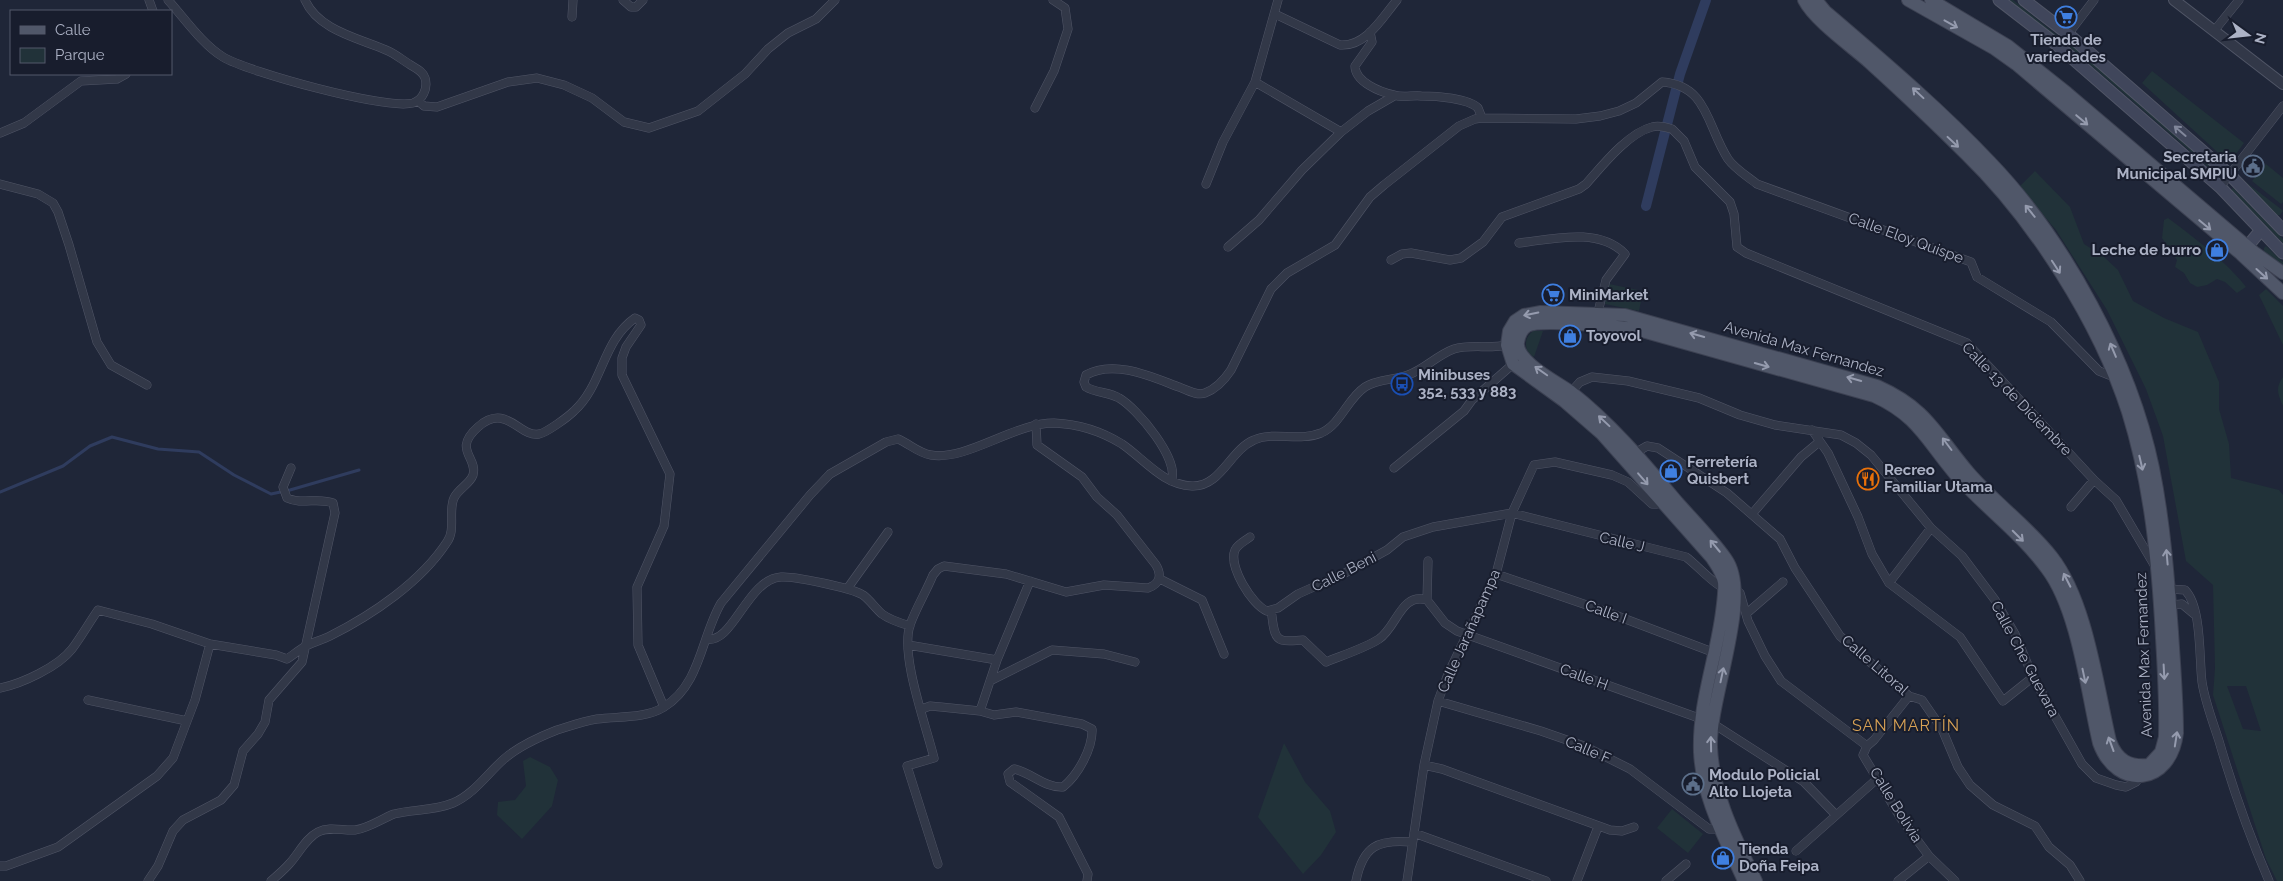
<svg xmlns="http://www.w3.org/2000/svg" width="2283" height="881" viewBox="0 0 2283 881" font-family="Raleway,sans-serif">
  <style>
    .green { fill: #213239; fill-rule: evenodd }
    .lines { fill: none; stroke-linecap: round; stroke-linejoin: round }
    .stream { stroke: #2f3c5e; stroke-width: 3 }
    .canal { stroke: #2f3c5e; stroke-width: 10 }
    .minor-casing { stroke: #505566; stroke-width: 9 }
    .tertiary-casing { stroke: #505566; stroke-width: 12 }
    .secondary-casing { stroke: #505566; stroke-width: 13 }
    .primary-casing { stroke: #3c4152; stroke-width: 14 }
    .minor { stroke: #323848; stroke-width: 8 }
    .tertiary { stroke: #323848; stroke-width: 10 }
    .secondary { stroke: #40465b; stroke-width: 11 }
    .primary { stroke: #505769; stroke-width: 12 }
    .oneway { stroke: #959bae }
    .oneway2 { stroke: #81879b }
    .labels { text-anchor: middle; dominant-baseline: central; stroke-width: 4; stroke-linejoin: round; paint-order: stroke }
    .poi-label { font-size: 15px; font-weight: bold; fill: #acb2c5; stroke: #181d2d; text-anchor: start }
    .street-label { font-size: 15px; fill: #acb2c5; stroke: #181d2d }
    .neighbourhood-label { font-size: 16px; letter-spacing: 1px; fill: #d8a255; stroke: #181d2d }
  </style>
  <rect width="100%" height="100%" fill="#1f2638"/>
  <path class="green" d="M2009,0H2013L2058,36H2056Z
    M2072,45L2219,174V176L2070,47Z
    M2152,71L2244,143L2233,158L2226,160L2142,83Z
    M2266,164L2283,178V202L2281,204L2252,181Z
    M2035,171L2070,207L2084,244L2103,256L2118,270L2133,301L2164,318L2198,332L2219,382V409L2229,444L2231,478L2279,490L2283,495V881H2277L2266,859L2213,695L2215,668L2213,585L2186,561L2163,436L2146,389L2107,310L2056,230L2019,187ZM2227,686H2246L2261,731L2243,729Z
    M2243,180L2281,209L2283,211L2280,215H2277Z
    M2233,188L2283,239V243L2231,190Z
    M2168,218C2192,236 2229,264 2246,287L2237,293L2225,282L2217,279L2207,285L2197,287L2190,283L2184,273L2175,267L2177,260L2162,238L2164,220Z
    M2266,246L2283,262V265L2264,252V248Z
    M1609,284L1643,291L1639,311L1605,304Z
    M2266,289L2283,306V345L2259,295Z
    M1533,331H1543L1534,357L1528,353C1524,343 1526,337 1533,331Z
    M2283,377V406C2278,394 2275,388 2283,377Z
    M1284,743L1305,782L1330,811L1336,832L1321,855L1303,874L1258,817Z
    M530,757L550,767L558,780L552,806L522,839L497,815L498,802L515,800L526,786L523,761Z
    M1672,809L1703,834L1688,853L1657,828Z"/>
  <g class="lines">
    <path class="stream" d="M0,492L63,466L90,446L112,437L158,449L199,452L234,475L271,494L290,490L359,470"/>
    <path class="canal" d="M1646,206L1680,74L1706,0"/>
    <g class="minor-casing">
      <path id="minor" d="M149,0L153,11
        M168,0C185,19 202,44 223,57C248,72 386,110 413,103C423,100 428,88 425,78C423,71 415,68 409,64C401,59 394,53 386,50C358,38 318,30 305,0
        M623,0L631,7H636L643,0
        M1275,14L1340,45C1366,47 1382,18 1397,0
        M572,17L573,0
        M2214,31L2239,0
        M1370,32L1372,42L1355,66C1355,82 1380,92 1394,95C1402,98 1413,95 1421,96C1436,96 1468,98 1478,108L1482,118L1576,119L1600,116L1619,111L1636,103L1662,82C1708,85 1707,127 1728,159C1735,169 1747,176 1757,184L1971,262L1977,277L2051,322L2099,371L2109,375H2116
        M2059,46L2094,0
        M1255,82L1341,132
        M418,101L424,106L437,107L508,82L537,78L564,85L592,98L624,122L649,128L698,111L745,74L768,49L788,33L816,19L835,0
        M1035,108L1054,71L1068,29L1065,8L1053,0
        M0,133L24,123L81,81L117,79L126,74
        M0,184L38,194L53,203L58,212L69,245L97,342L111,365L147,385
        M1206,184L1223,142L1255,82L1278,0
        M2220,187L2283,106
        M1519,243C1553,239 1599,227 1625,254L1606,280L1597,316
        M1228,247L1259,220L1302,170L1341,132L1368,111L1394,96
        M1391,260L1402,254L1411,253L1450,260L1461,258L1483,242L1502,217L1579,189L1586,184C1602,166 1628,133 1652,127C1659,125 1666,127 1672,129L1684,141L1695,167L1730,202L1734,214L1737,247L1746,253L1967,343L2094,480L2116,500L2156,568
        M1571,392L1580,382L1592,377L1628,381L1699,398L1740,415L1775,425L1841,435L1856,443L1871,455L1931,528L1962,556L1995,600L2015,634L2033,677L2082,764L2096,778L2116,785L2126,787L2136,782L2140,777
        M1812,430L1828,453L1858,517L1872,554L1889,583L1960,637L2003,701L2033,677
        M1635,453L1647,446L1658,448L1727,493L1780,539L1795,568L1840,636L1909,696L1922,700L1942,729L1958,767L1970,785L1993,805L2035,826L2049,847L2070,865L2080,881
        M1394,468L1464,411L1472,400L1513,364
        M1171,481C1181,461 1137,408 1119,398C1109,392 1096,393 1086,387L1084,382L1086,375C1114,359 1152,377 1179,387C1187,390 1197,396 1205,393C1216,389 1225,379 1231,370L1271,289L1287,273L1335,245L1370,197L1384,185L1459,126L1475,119L1482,118
        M2071,507L2094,480
        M1752,514L1801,457L1819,442
        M1250,537C1245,541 1238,544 1235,550C1228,566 1252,605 1267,611L1278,608L1298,594L1345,573L1387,550L1403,537L1433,527L1512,513L1686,557C1696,564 1714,585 1724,588
        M1496,574L1607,612L1715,653
        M1160,579L1202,600L1224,654
        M1889,583L1931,528
        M847,589L888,532
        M2169,589L2185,590C2202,607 2199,659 2202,682C2205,702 2213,722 2219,741C2233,789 2249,835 2269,881
        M1736,590L1740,593L1748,621L1765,656L1781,681L1867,746
        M1427,600L1428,561
        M2170,605L2182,604L2194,614
        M1271,610C1273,618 1272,638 1282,640C1288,642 1297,640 1303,640L1326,662C1343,655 1363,649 1379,639C1397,627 1401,592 1427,600L1445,623L1457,631L1696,717L1701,721
        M1747,613L1783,582
        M706,639C733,645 747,579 781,577C794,576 852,588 863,595C870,600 875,608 882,614C890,620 900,623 910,626
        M908,645L997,660
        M990,681L1052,650L1104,654L1135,662
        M0,688C21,684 58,667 72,649C81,637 89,623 98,610L152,624L210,644L276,655L287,659C293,655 299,650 306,646C313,642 322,640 330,636C372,615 421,582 447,542C456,530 448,511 454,498C458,489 470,484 473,475C478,457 452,450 478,427C506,402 520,438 539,434C546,433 568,417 574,411C603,385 602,341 635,318L639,320L641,325L626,347L622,358V375L670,474L664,526L637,587L638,645L664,707
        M1909,696L1874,740L1867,746L1863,755L1900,817L1929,856L1955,881
        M88,700L187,721
        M1438,701L1541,731L1584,746L1630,769L1709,829H1721
        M922,709L930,706L941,707L980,711L994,715L1016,712L1082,724L1092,729C1093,748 1078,775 1063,787C1045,788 1032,773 1014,769L1008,774L1010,782L1059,817L1088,874L1087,881
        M980,711L997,660L1030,581
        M1712,723L1804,782L1835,814
        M1424,765L1442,769L1610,830L1622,831L1634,827
        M1414,833L1546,881
        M1796,851L1877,779
        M938,864L907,766L934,758C926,725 900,656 910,625C916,608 926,592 933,575L938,569L944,566L1006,574L1066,592L1104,585L1148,588C1160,584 1162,575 1156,565L1117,515L1097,497L1082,477L1037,445L1036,424
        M0,866H6L58,847L157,776L173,758L195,700L210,644
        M148,881L158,866L173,831L183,820L221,800L234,785L243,751L258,734L265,722L269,700L302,662L335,513L333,503C318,497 302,505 287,498L283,487L291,468
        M271,881C278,875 285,869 290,863C299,853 306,838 318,832C330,826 343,831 355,830C369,828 381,819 394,814C413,809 434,811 453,803C474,794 487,774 504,759C519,746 539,737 557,730C570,726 584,721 597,719C618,716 645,719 664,707C701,684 701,637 721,603L810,495L830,474L886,442L898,439C910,444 918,453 931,455C967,461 1014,423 1054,423C1079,424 1101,431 1122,444C1144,459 1163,485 1192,486C1221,487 1230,450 1254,440C1274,431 1299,442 1321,433C1341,424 1347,399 1365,387C1377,379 1395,380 1408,375C1425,369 1437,355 1454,349C1470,344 1490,349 1507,345
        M1356,881C1363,846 1378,839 1412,842
        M1407,881L1424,765L1438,701L1448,674L1496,574L1512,513L1534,465L1555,462L1612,475L1628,482L1652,504H1657L1659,497
        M1577,881L1598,827
        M1666,881L1686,864
        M1898,881L1929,856"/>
    </g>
    <g class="tertiary-casing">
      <path id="tertiary" d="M2174,0L2283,84"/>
    </g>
    <g class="secondary-casing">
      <path id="secondary" d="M1999,0L2056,44L2220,187L2283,253
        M2024,0L2068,34L2230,175L2283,230
        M2242,253L2261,230"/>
    </g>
    <g class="primary-casing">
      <path id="primary" d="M1908,0L1995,49L2016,64L2241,254L2283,293
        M1931,0L2008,46L2067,93L2255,253L2283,273
        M1744,881C1726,840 1702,798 1700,752C1698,705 1716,659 1722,612C1723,603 1725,592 1724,582C1722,572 1717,566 1712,558L1602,434L1564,401L1513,364L1507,345L1509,331L1515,321L1524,315L1541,312L1625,315L1877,386C1928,409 1935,433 1969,473C1995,503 2028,526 2052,557C2087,602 2097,686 2110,741C2117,760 2129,767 2149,765L2161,752L2165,737C2166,704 2164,671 2162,638C2158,562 2151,486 2128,412C2099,322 2034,220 1966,154C1935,123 1902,92 1869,62C1851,46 1815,21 1804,0
        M1756,881C1736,839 1713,795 1711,747C1709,698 1753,597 1726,559C1712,539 1694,521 1678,503C1645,464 1612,424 1571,392C1557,382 1515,361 1518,342C1519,336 1522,329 1527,326C1540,319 1617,327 1635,329L1874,396C1918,416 1926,440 1955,474C1984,507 2021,533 2047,569C2078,610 2087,692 2099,743C2117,792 2171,785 2177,733C2177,699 2174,665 2172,632C2168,577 2164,522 2153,468C2131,362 2065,240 1990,162C1939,108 1881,59 1825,11L1816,0"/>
    </g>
    <use href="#minor" class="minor"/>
    <use href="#tertiary" class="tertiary"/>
    <use href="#secondary" class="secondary"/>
    <use href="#primary" class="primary"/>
  </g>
  <defs><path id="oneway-shaft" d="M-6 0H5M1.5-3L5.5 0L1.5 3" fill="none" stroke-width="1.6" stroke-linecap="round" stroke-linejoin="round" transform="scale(1.25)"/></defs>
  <g class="oneway">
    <use href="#oneway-shaft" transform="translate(1951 24) rotate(29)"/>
    <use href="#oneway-shaft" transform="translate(1918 93) rotate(-137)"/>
    <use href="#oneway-shaft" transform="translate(2082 120) rotate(40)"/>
    <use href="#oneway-shaft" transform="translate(1953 142) rotate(43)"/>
    <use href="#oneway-shaft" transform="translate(2030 211) rotate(-129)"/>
    <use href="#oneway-shaft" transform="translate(2205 225) rotate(40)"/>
    <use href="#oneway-shaft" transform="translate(2056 267) rotate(57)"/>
    <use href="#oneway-shaft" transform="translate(2262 274) rotate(42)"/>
    <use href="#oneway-shaft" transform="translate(1531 314) rotate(168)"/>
    <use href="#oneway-shaft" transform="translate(1697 335) rotate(-164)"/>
    <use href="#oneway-shaft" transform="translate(2113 350) rotate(-113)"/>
    <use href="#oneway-shaft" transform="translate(1762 365) rotate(16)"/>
    <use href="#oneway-shaft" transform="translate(1541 371) rotate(-145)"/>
    <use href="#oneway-shaft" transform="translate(1854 379) rotate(-164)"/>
    <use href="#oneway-shaft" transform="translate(1604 421) rotate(-137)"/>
    <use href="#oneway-shaft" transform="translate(1947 444) rotate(-127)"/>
    <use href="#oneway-shaft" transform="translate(2141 463) rotate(77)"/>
    <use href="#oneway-shaft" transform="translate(1643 479) rotate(49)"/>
    <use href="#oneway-shaft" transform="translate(2018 536) rotate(45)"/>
    <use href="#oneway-shaft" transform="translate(1715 546) rotate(-130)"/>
    <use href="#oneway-shaft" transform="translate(2167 557) rotate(-95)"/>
    <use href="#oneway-shaft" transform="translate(2067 580) rotate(-117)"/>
    <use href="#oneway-shaft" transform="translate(2164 672) rotate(87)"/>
    <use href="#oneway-shaft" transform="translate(1722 675) rotate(-78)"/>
    <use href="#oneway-shaft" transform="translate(2084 676) rotate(78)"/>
    <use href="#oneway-shaft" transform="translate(2176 739) rotate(-81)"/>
    <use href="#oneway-shaft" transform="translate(1711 744) rotate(-91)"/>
    <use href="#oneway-shaft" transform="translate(2111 744) rotate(-110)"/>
  </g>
  <use class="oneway2" href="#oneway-shaft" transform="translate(2180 131) rotate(-139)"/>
  <defs>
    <g id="supermarket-ring" transform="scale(1.125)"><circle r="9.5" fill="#181d2d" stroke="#3f7fe0" stroke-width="1.5"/><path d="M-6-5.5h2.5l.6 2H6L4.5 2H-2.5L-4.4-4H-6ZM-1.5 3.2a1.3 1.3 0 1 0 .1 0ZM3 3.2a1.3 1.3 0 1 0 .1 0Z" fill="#3f7fe0"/></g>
    <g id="civic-ring" transform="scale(1.125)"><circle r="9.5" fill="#181d2d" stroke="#5c6f8a" stroke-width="1.5"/><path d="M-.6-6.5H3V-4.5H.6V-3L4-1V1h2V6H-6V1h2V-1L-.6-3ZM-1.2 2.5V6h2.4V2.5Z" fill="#5c6f8a"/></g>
    <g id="shop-ring" transform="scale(1.125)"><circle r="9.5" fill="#181d2d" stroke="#3f7fe0" stroke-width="1.5"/><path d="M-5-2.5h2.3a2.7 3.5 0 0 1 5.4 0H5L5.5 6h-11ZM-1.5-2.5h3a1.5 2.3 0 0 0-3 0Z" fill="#3f7fe0"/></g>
    <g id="bus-ring" transform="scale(1.125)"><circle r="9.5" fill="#181d2d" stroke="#1a4fb4" stroke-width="1.5"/><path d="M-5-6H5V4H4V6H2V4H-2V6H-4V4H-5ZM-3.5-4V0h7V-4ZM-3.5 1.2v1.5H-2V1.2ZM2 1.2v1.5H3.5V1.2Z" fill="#1a4fb4"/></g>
    <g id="restaurant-ring" transform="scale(1.125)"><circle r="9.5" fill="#181d2d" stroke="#e8710a" stroke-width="1.5"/><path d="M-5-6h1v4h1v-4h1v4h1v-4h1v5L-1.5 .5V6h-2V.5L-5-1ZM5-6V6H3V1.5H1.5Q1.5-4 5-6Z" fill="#e8710a"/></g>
  </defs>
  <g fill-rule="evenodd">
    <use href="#supermarket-ring" x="2066" y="17"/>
    <use href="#civic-ring" x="2253" y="166"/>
    <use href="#shop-ring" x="2217" y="250"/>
    <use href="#supermarket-ring" x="1553" y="295"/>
    <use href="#shop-ring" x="1570" y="336"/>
    <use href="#bus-ring" x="1402" y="384"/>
    <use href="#shop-ring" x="1671" y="471"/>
    <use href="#restaurant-ring" x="1868" y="479"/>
    <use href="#civic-ring" x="1693" y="784"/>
    <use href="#shop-ring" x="1723" y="858"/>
  </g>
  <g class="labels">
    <g class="poi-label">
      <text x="2066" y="40" text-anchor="middle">Tienda de<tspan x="2066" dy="17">variedades</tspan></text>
      <text x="2237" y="157" text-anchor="end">Secretaria<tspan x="2237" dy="17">Municipal SMPIU</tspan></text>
      <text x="2201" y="250" text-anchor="end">Leche de burro</text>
      <text x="1569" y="295">MiniMarket</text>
      <text x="1586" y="336">Toyovol</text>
      <text x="1418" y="375">Minibuses<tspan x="1418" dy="17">352, 533 y 883</tspan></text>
      <text x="1687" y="462">Ferretería<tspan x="1687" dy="17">Quisbert</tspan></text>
      <text x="1884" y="470">Recreo<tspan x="1884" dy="17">Familiar Utama</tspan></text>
      <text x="1709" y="775">Modulo Policial<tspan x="1709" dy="17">Alto Llojeta</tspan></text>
      <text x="1739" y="849">Tienda<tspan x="1739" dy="17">Doña Feipa</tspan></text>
    </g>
    <g class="street-label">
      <text transform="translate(1906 238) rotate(20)">Calle Eloy Quispe</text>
      <text transform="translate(1804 349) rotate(16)">Avenida Max Fernandez</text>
      <text transform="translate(2017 399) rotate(46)">Calle 13 de Diciembre</text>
      <text transform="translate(1622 542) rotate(13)">Calle J</text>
      <text transform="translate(1344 572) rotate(-27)">Calle Beni</text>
      <text transform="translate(1606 612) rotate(20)">Calle I</text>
      <text transform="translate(1469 631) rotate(-66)">Calle Jarañapampa</text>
      <text transform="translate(2144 655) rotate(-92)">Avenida Max Fernandez</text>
      <text transform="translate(2025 659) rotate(62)">Calle Che Guevara</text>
      <text transform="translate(1875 665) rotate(41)">Calle Litoral</text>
      <text transform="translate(1584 677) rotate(20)">Calle H</text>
      <text transform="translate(1588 750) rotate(23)">Calle F</text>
      <text transform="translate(1896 805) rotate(58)">Calle Bolivia</text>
    </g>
    <g class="neighbourhood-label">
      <text x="1906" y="725">SAN MARTÍN</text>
    </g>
  </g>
  <rect x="10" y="10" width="162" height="65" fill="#181d2d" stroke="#53596a"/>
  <rect x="20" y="26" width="25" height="8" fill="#505769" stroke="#53596a"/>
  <text x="55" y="35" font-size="15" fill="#acb2c5">Calle</text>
  <rect x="20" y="48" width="25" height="15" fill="#213239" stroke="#53596a"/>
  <text x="55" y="60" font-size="15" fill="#acb2c5">Parque</text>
  <g transform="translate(2248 35) rotate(105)" stroke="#181d2d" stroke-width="4" paint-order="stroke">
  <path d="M0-4L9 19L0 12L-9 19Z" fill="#acb2c5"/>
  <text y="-8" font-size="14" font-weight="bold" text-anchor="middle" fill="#acb2c5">N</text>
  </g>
</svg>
